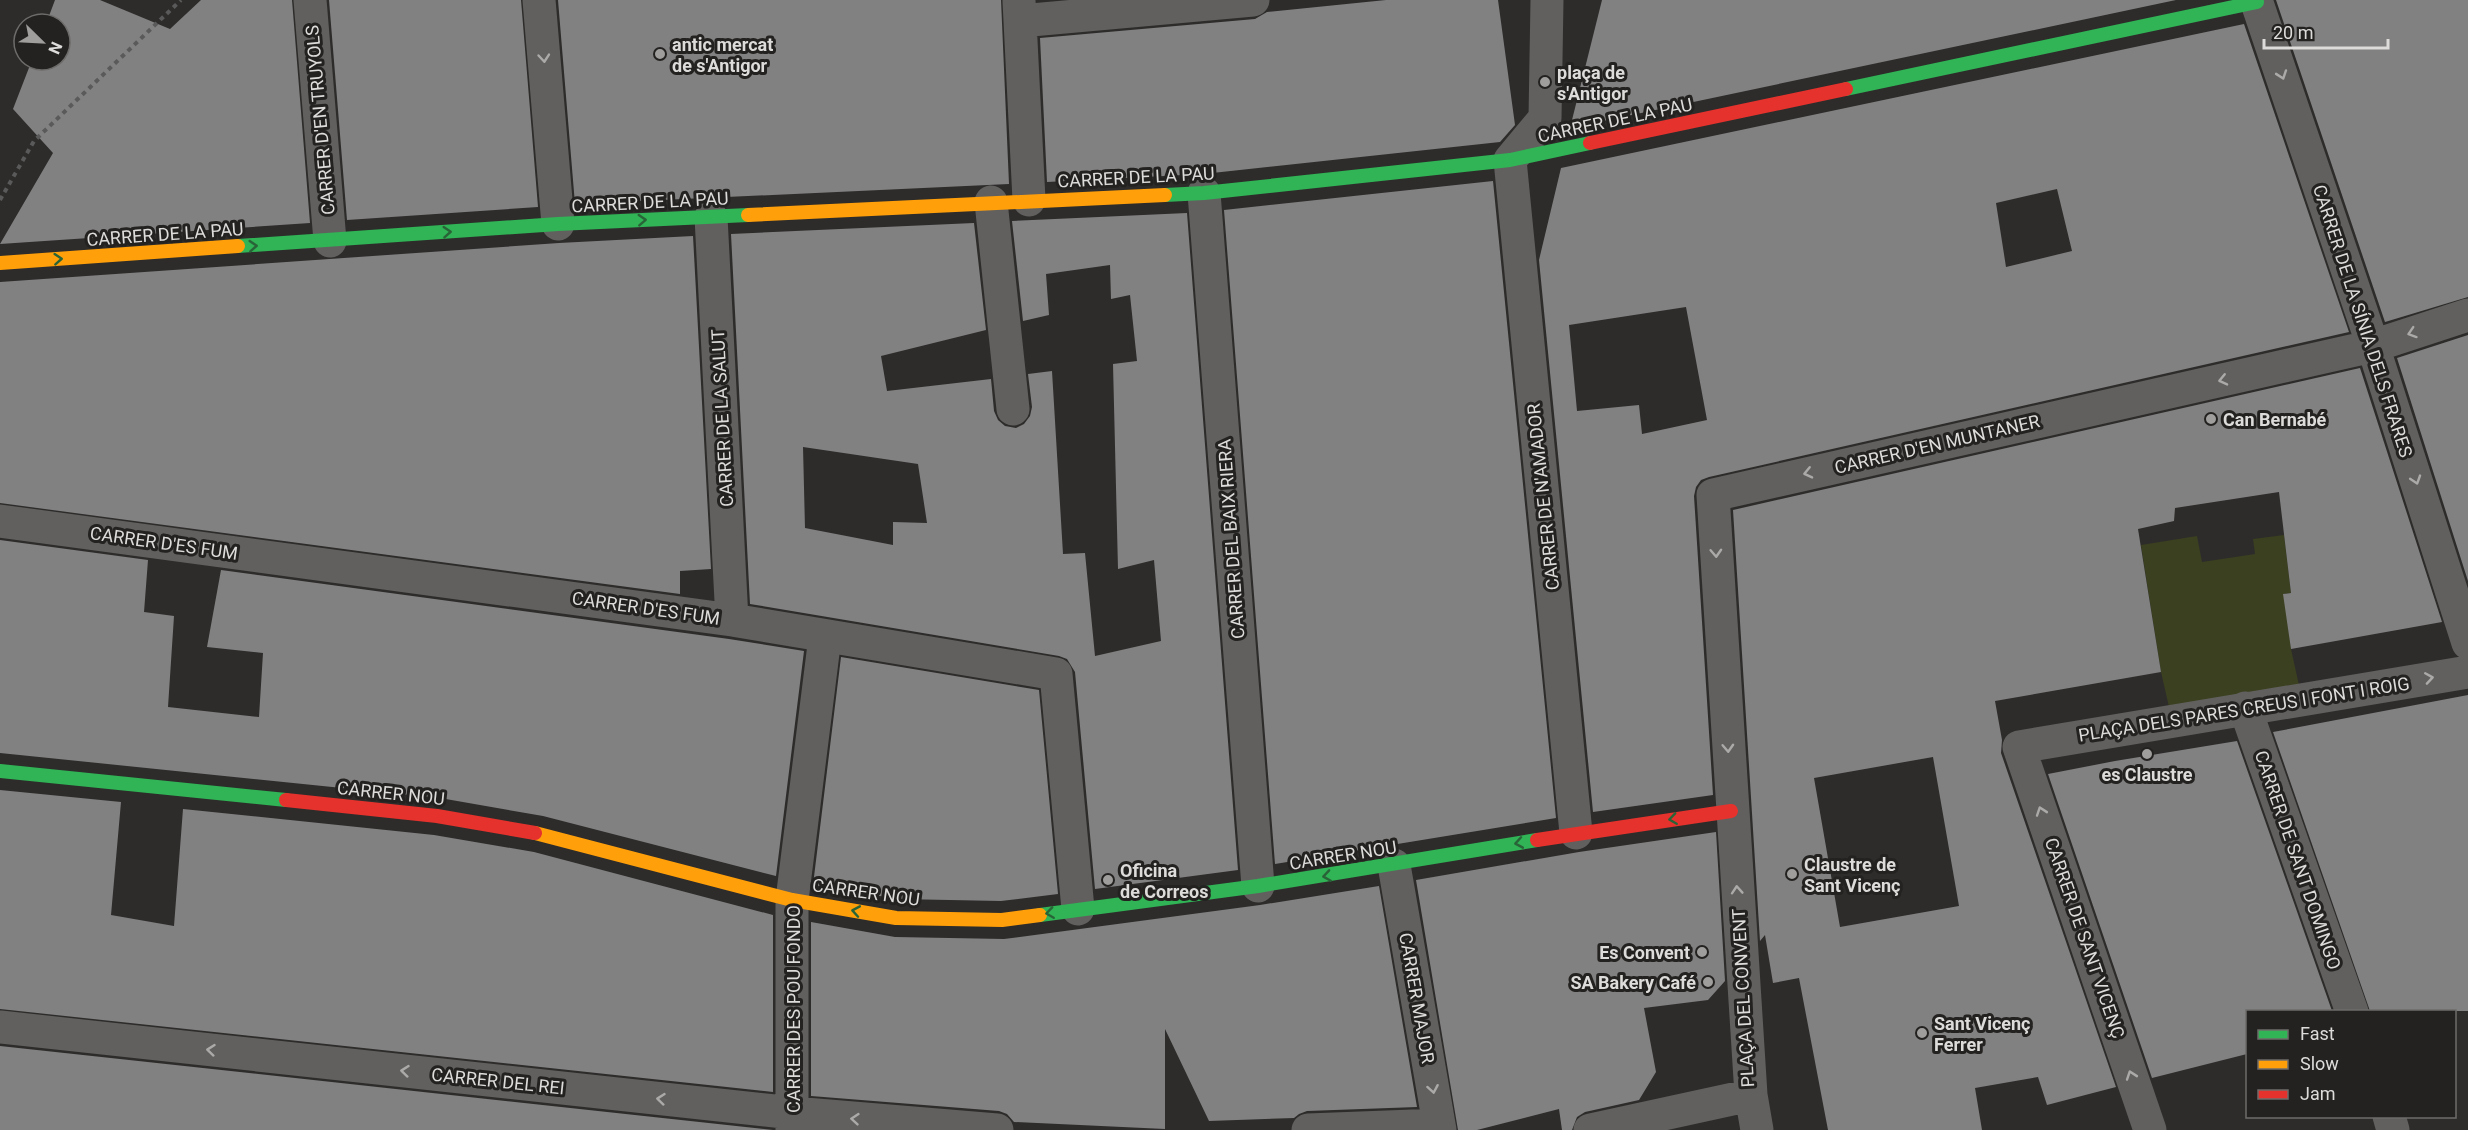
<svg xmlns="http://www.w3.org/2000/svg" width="2468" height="1130" viewBox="0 0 2468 1130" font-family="Roboto,sans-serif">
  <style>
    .green { fill: #3b4020 }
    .building { fill: #828181; fill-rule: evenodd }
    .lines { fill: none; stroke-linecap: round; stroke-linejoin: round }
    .path { stroke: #5a5a5a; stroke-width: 4; stroke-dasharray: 4.5 4.5; stroke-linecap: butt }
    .street { stroke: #61605f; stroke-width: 33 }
    .fast { stroke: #30b455; stroke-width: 14 }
    .slow { stroke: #ff9f0a; stroke-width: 14 }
    .jam { stroke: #e5322d; stroke-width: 14 }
    .oneway { stroke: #abaaa9 }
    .oneway2 { stroke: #296438 }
    .poi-dot { fill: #9f9e9d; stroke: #242220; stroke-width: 2 }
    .labels { text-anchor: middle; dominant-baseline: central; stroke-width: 6; stroke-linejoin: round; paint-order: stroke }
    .poi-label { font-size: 18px; font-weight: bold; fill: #dddcda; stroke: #242220; text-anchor: start }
    .street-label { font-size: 18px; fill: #dddcda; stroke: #242220 }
  </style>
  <rect width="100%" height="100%" fill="#2d2c2b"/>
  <path class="green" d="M2284,535L2291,593L2284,594L2291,649L2302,699L2172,720L2161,672L2141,545L2197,536L2202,562L2255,554L2253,539Z"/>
  <path class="building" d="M55,0H100L170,29L201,0H292L310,223L0,244L53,153L13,109L32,60H60V24H46Z
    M329,0H521L538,207L347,220Z
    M558,0H1001L1009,184L575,204Z
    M1386,0H1498L1515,125L1500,142L1203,174L1047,182L1040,38L1255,19L1267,12Z
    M1602,0H2176L1570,128Z
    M2276,0H2468V297L2385,322Z
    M2244,24L2349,332L1709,477L1701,480L1696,487L1694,496L1713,795L1593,812L1539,260L1561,168ZM2057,189L2072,251L2006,267L1996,203ZM1686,307L1707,420L1642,434L1639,405L1577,411L1569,325Z
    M1493,181L1556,818L1275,864L1224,210Z
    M1187,213L1238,870L1095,889L1075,672L1067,659L1059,656L750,604L731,234L974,223L986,330L881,356L887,391L991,379L994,411L998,420L1005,426L1016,428L1024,424L1030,416L1032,407L1028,374L1052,371L1063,554L1085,553L1095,656L1161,641L1154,560L1118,569L1113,364L1137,361L1130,295L1111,299L1110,265L1046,274L1049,315L1023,321L1012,221ZM803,447L918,464L927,523L893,522V545L805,528Z
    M693,236L711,569L680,571V594L0,503V282L559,243Z
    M2468,335V581L2397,358Z
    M2360,368L2442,622L2291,649L2283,594L2291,593L2279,492L2175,508L2174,521L2138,529L2161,672L1995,701L2002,740L2001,753L2116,1087L2047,1105L2038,1077L1975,1088L1982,1130H1828L1799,978L1773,983L1765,935L1760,941L1733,510ZM1933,757L1959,906L1840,927L1814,778Z
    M0,540L148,560L144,612L174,616L168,707L259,717L263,653L207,647L221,570L729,639L804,651L776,876L543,816L440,798L0,753Z
    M841,657L1039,690L1058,894L1001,901L898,899L813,885Z
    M2468,695V1011H2370L2273,732Z
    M2237,741L2332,1011H2247V1054L2152,1078L2048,774L2115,761Z
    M0,790L121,802L111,915L174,926L183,809L434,835L534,852L773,915V1092L0,1009Z
    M1716,832L1725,981L1708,1000L1644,1008L1656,1072L1639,1100L1585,1112L1577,1117L1572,1130H1562L1559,1109L1477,1130H1458L1416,880L1579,852Z
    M1379,886L1417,1107L1307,1111L1299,1114L1294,1118L1209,1121L1165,1029V1129L1014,1122L1007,1114L999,1111L811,1096V922L895,937L1004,939L1260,905Z
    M0,1046L773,1130H0Z"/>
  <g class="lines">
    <path class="path" d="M0,200L34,141L181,0"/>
    <path class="street" d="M310,0L330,241
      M539,0L558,224
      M1547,0L1545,118L1510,160L1576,833
      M2256,0L2373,346L2468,643
      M1019,1L1029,200
      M1020,21L1253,0
      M1204,193L1258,886
      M991,202L1013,409
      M711,217L732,620
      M0,521L732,620L1056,674L1078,909
      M2245,708L2352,1012
      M1394,865L1440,1130
      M0,1027L793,1113L997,1130
      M2389,1116L2393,1130
      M792,1130V900L825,637
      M1308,1130L1439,1125
      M1590,1130L1751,1095
      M1757,1130L1751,1095L1713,495L2373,346L2468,315
      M2150,1130L2019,747L2468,672"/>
    <path class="fast" d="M1846,89L2257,2
      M1165,195L1204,193L1510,160L1590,143
      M238,246L558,224L748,215
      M0,771L286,800
      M1040,915L1258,886L1537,840"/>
    <path class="slow" d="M748,215L1165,195
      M0,263L238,246
      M535,833L792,900L896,918L1002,920L1040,915"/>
    <path class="jam" d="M1590,143L1846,89
      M286,800L437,816L535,833
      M1537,840L1731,811"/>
  </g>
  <defs><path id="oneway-chevron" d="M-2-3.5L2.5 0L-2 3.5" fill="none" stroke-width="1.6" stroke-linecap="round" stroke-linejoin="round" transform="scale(1.5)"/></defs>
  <g class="oneway">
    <use href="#oneway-chevron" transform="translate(544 58) rotate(85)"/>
    <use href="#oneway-chevron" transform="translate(2282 75) rotate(71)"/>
    <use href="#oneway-chevron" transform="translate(2412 333) rotate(162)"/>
    <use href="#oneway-chevron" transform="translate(2223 380) rotate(167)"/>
    <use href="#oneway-chevron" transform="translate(1808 473) rotate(167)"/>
    <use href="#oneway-chevron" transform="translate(2416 480) rotate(72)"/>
    <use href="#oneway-chevron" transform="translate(1716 553) rotate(87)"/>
    <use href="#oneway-chevron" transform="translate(2429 678) rotate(-9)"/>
    <use href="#oneway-chevron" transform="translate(1728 748) rotate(87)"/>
    <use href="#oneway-chevron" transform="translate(2041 811) rotate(-109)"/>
    <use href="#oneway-chevron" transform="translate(1737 890) rotate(-94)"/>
    <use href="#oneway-chevron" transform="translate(211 1050) rotate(-174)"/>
    <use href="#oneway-chevron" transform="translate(405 1071) rotate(-174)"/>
    <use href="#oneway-chevron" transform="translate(2131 1075) rotate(-109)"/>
    <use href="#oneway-chevron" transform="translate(1433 1089) rotate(80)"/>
    <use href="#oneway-chevron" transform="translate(661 1099) rotate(-174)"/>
    <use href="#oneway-chevron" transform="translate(855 1119) rotate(-175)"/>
  </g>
  <g class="oneway2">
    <use href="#oneway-chevron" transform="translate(642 220) rotate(-3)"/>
    <use href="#oneway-chevron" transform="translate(447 232) rotate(-4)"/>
    <use href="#oneway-chevron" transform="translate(253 246) rotate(-4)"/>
    <use href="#oneway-chevron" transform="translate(58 259) rotate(-4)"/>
    <use href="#oneway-chevron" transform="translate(1673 819) rotate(172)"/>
    <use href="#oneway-chevron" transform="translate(1519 843) rotate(170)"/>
    <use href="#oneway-chevron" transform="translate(1327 876) rotate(171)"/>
    <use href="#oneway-chevron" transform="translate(856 911) rotate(-170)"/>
    <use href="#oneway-chevron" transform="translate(1050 913) rotate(172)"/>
  </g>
  <g class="poi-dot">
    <circle cx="660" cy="54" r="6"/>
    <circle cx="1545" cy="82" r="6"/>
    <circle cx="2211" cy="419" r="6"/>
    <circle cx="2147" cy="754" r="6"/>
    <circle cx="1792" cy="874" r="6"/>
    <circle cx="1108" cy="880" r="6"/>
    <circle cx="1702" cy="952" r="6"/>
    <circle cx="1708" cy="982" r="6"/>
    <circle cx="1922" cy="1033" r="6"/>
  </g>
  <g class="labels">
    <g class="poi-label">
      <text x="672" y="44">antic mercat<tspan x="672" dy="21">de s'Antigor</tspan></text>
      <text x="1557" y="72">plaça de<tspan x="1557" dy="21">s'Antigor</tspan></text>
      <text x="2223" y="419">Can Bernabé</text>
      <text x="2147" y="774" text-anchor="middle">es Claustre</text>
      <text x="1804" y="864">Claustre de<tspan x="1804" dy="21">Sant Vicenç</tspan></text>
      <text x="1120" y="870">Oficina<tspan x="1120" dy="21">de Correos</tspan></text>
      <text x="1690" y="952" text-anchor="end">Es Convent</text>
      <text x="1696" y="982" text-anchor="end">SA Bakery Café</text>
      <text x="1934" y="1023">Sant Vicenç<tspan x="1934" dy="21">Ferrer</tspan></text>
    </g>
    <g class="street-label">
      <text transform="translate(320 120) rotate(-95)">CARRER D'EN TRUYOLS</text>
      <text transform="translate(1615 120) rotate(-12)">CARRER DE LA PAU</text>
      <text transform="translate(1136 177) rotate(-3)">CARRER DE LA PAU</text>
      <text transform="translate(650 202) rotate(-3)">CARRER DE LA PAU</text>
      <text transform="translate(165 234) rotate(-4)">CARRER DE LA PAU</text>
      <text transform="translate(2363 321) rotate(72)">CARRER DE LA SÍNIA DELS FRARES</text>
      <text transform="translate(722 418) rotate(-93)">CARRER DE LA SALUT</text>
      <text transform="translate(1937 444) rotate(-13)">CARRER D'EN MUNTANER</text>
      <text transform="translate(1543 497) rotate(-96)">CARRER DE N'AMADOR</text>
      <text transform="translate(1231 539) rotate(-94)">CARRER DEL BAIX RIERA</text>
      <text transform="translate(164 543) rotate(8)">CARRER D'ES FUM</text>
      <text transform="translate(646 608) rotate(8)">CARRER D'ES FUM</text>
      <text transform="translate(2244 709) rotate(-9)">PLAÇA DELS PARES CREUS I FONT I ROIG</text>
      <text transform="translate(391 793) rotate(6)">CARRER NOU</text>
      <text transform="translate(1343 855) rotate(-9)">CARRER NOU</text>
      <text transform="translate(2298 860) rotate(71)">CARRER DE SANT DOMINGO</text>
      <text transform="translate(866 892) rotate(8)">CARRER NOU</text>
      <text transform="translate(2085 938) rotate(71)">CARRER DE SANT VICENÇ</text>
      <text transform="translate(1417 998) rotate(80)">CARRER MAJOR</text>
      <text transform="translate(1743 998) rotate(-93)">PLAÇA DEL CONVENT</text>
      <text transform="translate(793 1009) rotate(-90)">CARRER DES POU FONDO</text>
      <text transform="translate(498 1081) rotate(6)">CARRER DEL REI</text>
    </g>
  </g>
  <rect x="2246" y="1010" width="210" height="108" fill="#242220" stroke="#6e6c6a" stroke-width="1.5"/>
  <rect x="2258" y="1030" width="30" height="9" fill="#30b455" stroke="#6e6c6a" stroke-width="1.5"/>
  <text x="2300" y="1040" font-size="18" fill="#dddcda">Fast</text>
  <rect x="2258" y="1060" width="30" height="9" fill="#ff9f0a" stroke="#6e6c6a" stroke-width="1.5"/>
  <text x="2300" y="1070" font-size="18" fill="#dddcda">Slow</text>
  <rect x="2258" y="1090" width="30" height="9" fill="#e5322d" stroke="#6e6c6a" stroke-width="1.5"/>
  <text x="2300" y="1100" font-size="18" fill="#dddcda">Jam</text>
  <g transform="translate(42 42) rotate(114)"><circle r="28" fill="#242220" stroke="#6e6c6a" stroke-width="1.5"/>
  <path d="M0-4.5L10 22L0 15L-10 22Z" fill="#9f9e9d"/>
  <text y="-9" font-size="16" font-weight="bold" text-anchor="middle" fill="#dddcda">N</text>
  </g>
  <path d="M2264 39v9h124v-9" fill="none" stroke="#dddcda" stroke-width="3"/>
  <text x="2273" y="39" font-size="18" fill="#dddcda" stroke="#242220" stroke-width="4.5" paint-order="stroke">20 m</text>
</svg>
